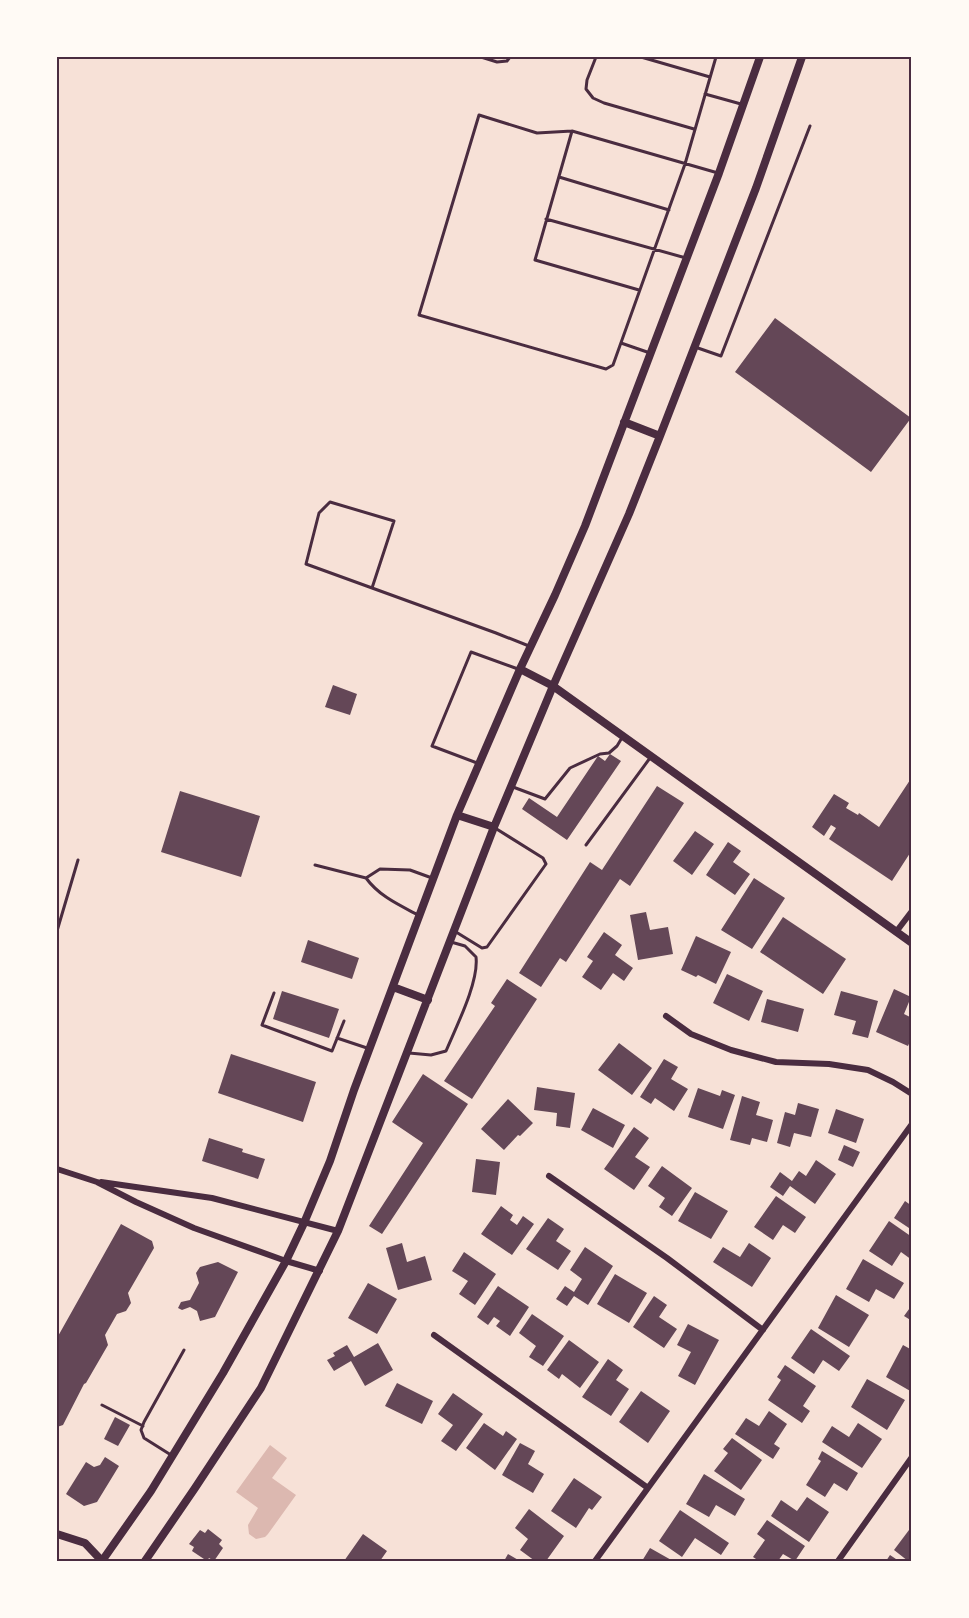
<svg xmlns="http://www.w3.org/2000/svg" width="969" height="1618" viewBox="0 0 969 1618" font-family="'Fira Sans',sans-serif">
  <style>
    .water { fill: #dcb8b0 }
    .building { fill: #644757 }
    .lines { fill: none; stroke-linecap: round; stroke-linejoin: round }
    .service { stroke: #4a2c40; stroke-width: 3 }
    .minor { stroke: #4a2c40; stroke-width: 6 }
    .tertiary { stroke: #4a2c40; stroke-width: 8 }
    .secondary { stroke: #4a2c40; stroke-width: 8 }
    .neatline { fill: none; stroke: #4a2c40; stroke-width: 2 }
  </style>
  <rect width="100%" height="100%" fill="#f7e1d7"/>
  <path class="water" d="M270,1445L287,1458L272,1478L296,1495L268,1534L265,1537L256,1539L249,1534L248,1525L258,1508L236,1492Z"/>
  <path class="building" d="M775,318L911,418L871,472L735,372Z
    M333,685L357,694L350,715L325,707Z
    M610,754L621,761L567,840L522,809L529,798L557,817L598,756L605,761Z
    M912,777V850L892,881L829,839L836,828L831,825L824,836L812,827L834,794L849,803L846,808L858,815L859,813L879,827Z
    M657,786L684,803L630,886L620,879L566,962L560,958L541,987L519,973L590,862L602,870Z
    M180,791L260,816L241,877L161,852Z
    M695,831L714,844L692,875L673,861Z
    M728,842L741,851L733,862L750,874L735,895L706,875Z
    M754,878L785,898L752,949L721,930Z
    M646,912L650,930L668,927L673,954L638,960L630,915Z
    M783,917L846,959L823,994L760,952Z
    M604,932L622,945L615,955L633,968L624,981L613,973L601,990L582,977L593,961L587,957Z
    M696,936L731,952L716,984L698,975L696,977L681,970Z
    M308,940L359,958L352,979L301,962Z
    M727,974L763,991L749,1021L713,1003Z
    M507,979L537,999L472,1099L444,1081L495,1006L491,1003Z
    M894,989L911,997L904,1014L912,1018V1037L908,1046L876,1032Z
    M282,991L339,1009L329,1038L273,1019Z
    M841,991L878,1001L868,1038L852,1034L856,1021L834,1015Z
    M767,999L804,1009L798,1032L761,1022Z
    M619,1043L652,1068L632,1095L598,1070Z
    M231,1054L316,1082L303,1122L218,1093Z
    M664,1059L678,1067L671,1079L688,1089L674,1111L655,1098L651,1104L640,1097Z
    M423,1074L468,1104L382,1234L369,1226L423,1143L392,1122Z
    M537,1087L575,1093L570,1128L556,1126L557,1113L534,1110Z
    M698,1088L720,1096L722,1090L735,1095L723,1129L688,1117Z
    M742,1096L760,1102L756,1115L773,1120L767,1142L752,1138L750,1145L730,1140Z
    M508,1099L533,1123L520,1136L518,1135L504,1150L481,1129Z
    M798,1103L819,1109L811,1137L794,1133L790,1147L777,1143L785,1112L795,1115Z
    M593,1108L625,1125L613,1148L581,1130Z
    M836,1109L864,1119L856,1143L828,1133Z
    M634,1127L649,1138L635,1157L650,1167L634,1190L604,1169Z
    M209,1138L243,1149L242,1152L265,1159L258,1179L202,1161Z
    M844,1145L860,1152L853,1167L838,1160Z
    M476,1159L500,1162L496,1195L472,1192Z
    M816,1160L836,1174L815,1204L790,1186L783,1196L770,1187L780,1172L792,1181L799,1171L806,1176Z
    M662,1166L692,1188L672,1216L659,1207L665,1198L648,1186Z
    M695,1192L728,1211L711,1239L678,1221Z
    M776,1196L806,1217L795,1233L783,1225L773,1240L754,1227Z
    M905,1201L912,1206V1230L894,1218Z
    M501,1206L513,1215L510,1220L517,1225L523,1216L534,1224L512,1255L481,1234Z
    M548,1218L564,1229L556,1241L571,1251L558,1270L526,1249Z
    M889,1221L912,1237V1260L901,1252L892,1266L869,1251Z
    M121,1224L152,1241L154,1248L128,1293L131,1303L126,1311L117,1314L105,1335L108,1345L86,1383L84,1384L63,1425L57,1427V1338Z
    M402,1243L407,1262L425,1256L432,1280L398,1290L386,1248Z
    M749,1243L771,1258L752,1287L713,1262L723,1247L740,1257Z
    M585,1247L613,1266L588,1305L574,1296L567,1306L556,1299L565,1286L574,1292L582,1279L570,1270Z
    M464,1252L496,1274L475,1305L459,1294L468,1281L452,1271Z
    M863,1259L904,1283L894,1299L876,1289L869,1302L846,1289Z
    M218,1262L238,1272L215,1317L200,1321L197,1311L190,1307L182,1310L178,1308L181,1302L190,1300L199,1283L196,1273L200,1267Z
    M615,1274L647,1293L629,1323L597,1304Z
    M368,1283L397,1299L377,1334L348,1318Z
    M498,1286L529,1307L510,1336L496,1326L500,1321L494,1317L488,1325L477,1317Z
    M836,1295L869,1315L849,1347L818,1328Z
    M654,1296L667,1305L659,1317L677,1329L664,1348L633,1327Z
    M912,1305V1321L904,1316Z
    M532,1314L564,1336L543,1366L529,1357L536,1346L519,1333Z
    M688,1324L719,1340L695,1385L678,1376L691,1352L677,1345Z
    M811,1329L850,1356L839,1371L823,1360L814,1374L791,1358Z
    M569,1340L599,1362L580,1388L562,1374L559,1379L547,1370Z
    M378,1343L393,1370L365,1386L351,1361L334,1371L327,1360L335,1356L333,1353L347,1345L354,1357Z
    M903,1345L912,1350V1392L886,1377Z
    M608,1359L623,1370L616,1380L629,1389L611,1416L582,1397Z
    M785,1365L816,1386L803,1406L810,1411L802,1423L768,1400L781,1380L777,1377Z
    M867,1379L905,1400L887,1430L851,1407Z
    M397,1383L433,1401L422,1424L385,1406Z
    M641,1391L670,1411L648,1443L619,1422Z
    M453,1393L483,1414L456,1451L441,1441L453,1425L438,1414Z
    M769,1411L787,1424L774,1444L780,1448L773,1459L735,1434L746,1418L759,1426Z
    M115,1417L130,1425L118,1446L104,1439Z
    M484,1423L503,1436L506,1431L517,1439L495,1470L466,1448Z
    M858,1423L882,1439L862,1468L822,1442L832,1426L849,1437Z
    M732,1438L762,1460L741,1490L714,1471L728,1453L723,1449Z
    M520,1443L535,1451L528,1464L544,1474L533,1493L502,1475Z
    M822,1451L858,1473L847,1491L834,1483L825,1497L806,1485L821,1461L818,1459Z
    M105,1457L119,1466L97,1502L84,1506L66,1494L86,1462L94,1467L100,1465Z
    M704,1474L745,1499L735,1516L716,1505L709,1517L686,1504Z
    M574,1478L602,1497L592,1510L589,1508L576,1528L551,1511Z
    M807,1497L829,1512L809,1542L771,1516L781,1500L797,1511Z
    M529,1509L564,1536L546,1561H535L520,1550L528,1539L515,1528Z
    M680,1510L729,1543L721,1555L695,1538L682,1557L659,1541Z
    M767,1520L805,1546L795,1561L783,1554L778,1561H759L753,1557L765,1540L757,1534Z
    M912,1526V1561H908L894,1550Z
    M208,1529L222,1540L219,1544L223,1548L214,1561L209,1558L207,1561L192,1551L194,1547L189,1544L200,1530L205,1533Z
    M363,1534L387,1551L380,1561H344Z
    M650,1548L673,1561H642Z
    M508,1554L520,1561H504Z
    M890,1555L899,1561H886Z"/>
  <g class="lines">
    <path class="service" d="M481,57L497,62L507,61L510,57
      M596,57L587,80L586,89L593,98L604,103L694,129
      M641,57L710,77
      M716,57L685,164L613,365L606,369L419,315L479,115L537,133L572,131L718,173
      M705,94L741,104
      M572,131L535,260L639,290
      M559,177L669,210
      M546,219L686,258
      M621,343L650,353
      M695,347L721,356L810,126
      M372,588L394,521L330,502L319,513L306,564L496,633L529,646
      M477,763L432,746L471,652L518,669
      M513,787L545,799L570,768L600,754L609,753L617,746L623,736
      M586,845L650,758
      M315,865L366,878
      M418,915C399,905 379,896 366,878L380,869L410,870L432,878
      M57,931L78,860
      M456,932L482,948L487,947L546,864L543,858L495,828
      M274,993L262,1025L332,1051L344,1021
      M337,1038L367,1048
      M409,1053L431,1055L446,1051C456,1027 479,982 476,957L465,946L451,942
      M102,1405L143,1426
      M171,1455L144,1438L141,1430L144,1422L184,1350"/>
    <path class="minor" d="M896,932L912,911
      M666,1016L691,1034L731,1050L776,1062L829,1064L868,1070L893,1082L912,1094
      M57,1169L97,1182L136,1202L194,1228L286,1261L320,1271
      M549,1176L667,1258L763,1330
      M101,1182L212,1198L338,1231
      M434,1335L648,1488
      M595,1561L912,1124
      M838,1561L912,1457"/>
    <path class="tertiary" d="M520,669L553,686L912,943
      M57,1534L85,1543L102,1561"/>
    <path class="secondary" d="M624,422L660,436
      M457,815L494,827
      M393,987L428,1000
      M102,1561L151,1491L223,1373L286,1261L304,1223L330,1161L354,1090L457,815L520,669L555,595L585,526L719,173L760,57
      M145,1561L195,1488L261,1388L338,1231L494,827L553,686L629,514L660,436L756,188L802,57"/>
  </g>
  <rect width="969" height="1618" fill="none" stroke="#fffaf5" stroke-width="117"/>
  <rect x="58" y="58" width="852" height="1502" class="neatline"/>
</svg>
